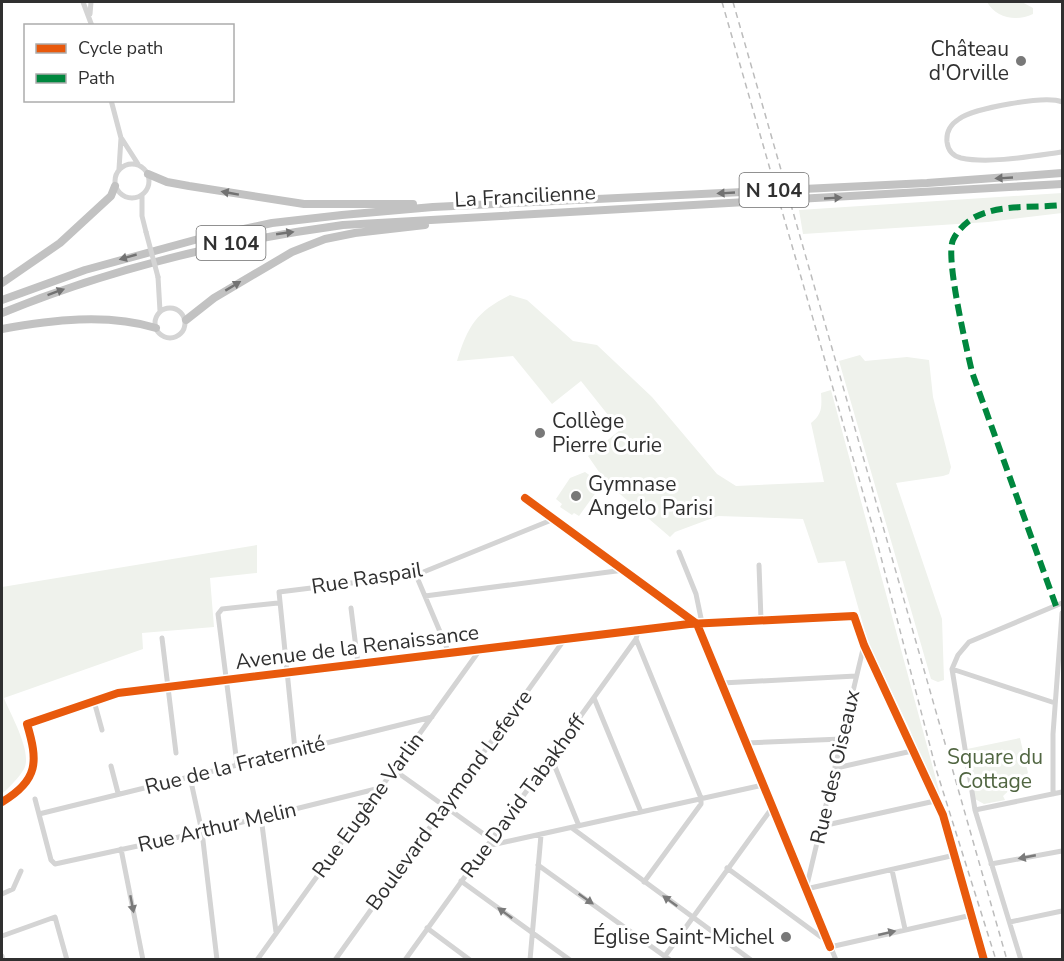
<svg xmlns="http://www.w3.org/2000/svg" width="1064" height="961" viewBox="0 0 1064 961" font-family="'Nunito Sans',sans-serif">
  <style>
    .green { fill: #eff2ec }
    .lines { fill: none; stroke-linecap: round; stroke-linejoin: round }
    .minor { stroke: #d4d4d4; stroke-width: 5 }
    .highway { stroke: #c2c2c2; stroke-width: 8 }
    .rail { stroke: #bcbcbc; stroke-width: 1.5; stroke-dasharray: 6 4.5; stroke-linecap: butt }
    .minor-bridge { stroke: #d4d4d4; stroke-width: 5 }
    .quiet { stroke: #00873e; stroke-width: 6; stroke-dasharray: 12 6; stroke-linecap: butt }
    .cycleway-casing { stroke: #fff; stroke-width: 11 }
    .cycleway { stroke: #e8590c; stroke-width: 8 }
    .oneway { fill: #727272 }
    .oneway2 { fill: #7a7a7a }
    .poi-dot { fill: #787878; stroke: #fff; stroke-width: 2 }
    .labels { text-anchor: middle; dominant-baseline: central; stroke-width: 6; stroke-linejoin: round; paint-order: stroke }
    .shield { fill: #fff; stroke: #6e6e6e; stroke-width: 1.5 }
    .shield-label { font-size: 20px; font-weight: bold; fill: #303030 }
    .poi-label { font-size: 21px; fill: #303030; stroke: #fff; text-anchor: end }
    .street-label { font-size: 21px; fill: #303030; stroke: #fff }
    .park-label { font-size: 21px; fill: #516642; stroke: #fff }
  </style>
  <rect width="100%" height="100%" fill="#fff"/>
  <path class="green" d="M987,2H1022L1033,8V14C1016,22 996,18 987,2Z
    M1062,193V213L988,222L803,234L799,210Z
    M510,295L527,300L573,341L597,345L652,397L717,474L736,486L824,482L811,423C822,415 822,407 821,393L831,390L940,794L938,797H934L910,730L868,642L845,561L818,563L803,519L718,516L675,532L670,537L606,482L588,456L620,430L581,381L552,404L513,356L457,361C468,326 476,312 510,295Z
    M860,355L865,361L907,357L929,360L933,397L951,467L949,474L943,476L896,483L942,619L944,680L938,682L931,679L839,361Z
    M585,472L602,484L579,516L574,513L572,515L560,507L562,504L556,499L570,478Z
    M257,545V573L210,578L214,627L142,633L143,649L4,698C10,714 33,752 24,769C19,778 9,787 2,794V587Z
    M1020,738L1028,773L1003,796L1005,800L984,804L975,799L967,749Z"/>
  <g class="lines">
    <path class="minor" d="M83,2L92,26
      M90,14L91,2
      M111,100L121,138L119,169
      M1062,102C1046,95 974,108 959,119C951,124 946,132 947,142C948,150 953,156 961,158C989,164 1033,156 1062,152
      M122,139L138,164
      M115 181a17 17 0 1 1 34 0a17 17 0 1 1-34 0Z
      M142,195V216L146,232
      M158,277L160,311
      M155 323a15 15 0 1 1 30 0a15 15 0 1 1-30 0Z
      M525,498L700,629L836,960
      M679,552L696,594L702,623
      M759,565L761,620
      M416,575L449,653
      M425,596L624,570
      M351,608L358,664
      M162,638L176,753
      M636,639L701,798V804L644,882
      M952,669L1055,703
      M722,683L856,676
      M594,698L641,812
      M94,701L102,730
      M747,743L842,739
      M295,750L279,592L416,575L554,519
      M551,757L579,826
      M237,764L218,614L222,609L278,603
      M111,766L118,793
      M836,768L912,751
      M394,770L492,840
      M190,777L202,832L217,960
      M1053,794V734L1062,613
      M35,799L51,860L55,864L202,832L380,788
      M2,802C39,780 38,761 27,724L118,693L689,624L854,616L864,645L943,815L984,960
      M975,810L1062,792
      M39,814L432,717
      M261,817L276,932
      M822,826L935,801
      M572,828L751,960
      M487,846L763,785
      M121,849L143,960
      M991,864L1062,851
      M538,865L670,960
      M727,868L821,937H827
      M892,870L905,929
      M461,881L570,960
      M806,889L864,645
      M806,889L955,855
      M2,894L13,889L21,871
      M1010,922L1062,911
      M427,928L470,960
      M2,936L55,917L67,960
      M830,947L972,915
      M2,956L3,960
      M665,956L772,808
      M257,960L479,651
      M335,960L564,640
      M405,960L636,639L638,631
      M530,960L541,835
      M1021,960L975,810L952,669L958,655L969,642L1062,603"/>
    <path class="highway" d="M148,174L167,182L189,186L304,204H413
      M2,283L60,243L111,196L115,186
      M2,300L85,270L202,238L272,223L342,215L433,207L927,183L1062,173
      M2,313C112,268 225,241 343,225L1062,184
      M186,320L214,298L292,252L325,239L355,233L425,225
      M2,329C51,320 107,313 156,328"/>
    <path class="rail" d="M722,2L876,538L936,769L996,960
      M733,2L1007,960"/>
    <path class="minor-bridge" d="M146,232L158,277"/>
    <path class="quiet" d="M1056,606L972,372C967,350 945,258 953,240C957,231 967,221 975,217C1000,204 1035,208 1062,205"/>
    <g class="cycleway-casing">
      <path id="cycleway" d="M525,498L697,624L830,947
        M2,802C39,780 38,761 27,724L118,693L689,624L854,616L864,645L943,815L984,960"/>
    </g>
    <use href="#cycleway" class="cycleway"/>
  </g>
  <defs><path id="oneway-solid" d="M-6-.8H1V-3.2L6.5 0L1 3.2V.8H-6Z" transform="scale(1.5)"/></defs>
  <g class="oneway">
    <use href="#oneway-solid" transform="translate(1004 178) rotate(177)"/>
    <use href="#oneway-solid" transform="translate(230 193) rotate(-170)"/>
    <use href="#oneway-solid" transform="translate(726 193) rotate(177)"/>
    <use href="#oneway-solid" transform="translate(833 198) rotate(-3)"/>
    <use href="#oneway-solid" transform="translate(285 233) rotate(-8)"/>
    <use href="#oneway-solid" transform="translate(128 257) rotate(164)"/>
    <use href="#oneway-solid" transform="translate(233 286) rotate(-31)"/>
    <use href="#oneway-solid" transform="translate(56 292) rotate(-20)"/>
  </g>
  <g class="oneway2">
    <use href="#oneway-solid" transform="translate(1027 857) rotate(169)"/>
    <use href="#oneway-solid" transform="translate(586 899) rotate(35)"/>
    <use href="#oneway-solid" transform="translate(670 901) rotate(-144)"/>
    <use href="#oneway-solid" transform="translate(132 904) rotate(79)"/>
    <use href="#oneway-solid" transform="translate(505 913) rotate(-144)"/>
    <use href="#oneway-solid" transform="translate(887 933) rotate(-13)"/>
  </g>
  <g class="poi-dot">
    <circle cx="1021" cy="61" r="6"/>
    <circle cx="540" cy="433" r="6"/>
    <circle cx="576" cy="496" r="6"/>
    <circle cx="786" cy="937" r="6"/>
  </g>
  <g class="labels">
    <g class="shield">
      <rect x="739.5" y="173" width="69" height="34" rx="4.5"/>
      <rect x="196.5" y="226" width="69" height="34" rx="4.5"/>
    </g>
    <g class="shield-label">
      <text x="774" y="190">N 104</text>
      <text x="231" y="243">N 104</text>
    </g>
    <g class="poi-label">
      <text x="1009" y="49">Château<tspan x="1009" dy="24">d'Orville</tspan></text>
      <text x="552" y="421" text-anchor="start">Collège<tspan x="552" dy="24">Pierre Curie</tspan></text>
      <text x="588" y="484" text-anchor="start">Gymnase<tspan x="588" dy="24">Angelo Parisi</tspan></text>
      <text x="774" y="937">Église Saint-Michel</text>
    </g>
    <g class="street-label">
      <text transform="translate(525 196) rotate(-3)">La Francilienne</text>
      <text transform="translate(367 578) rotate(-9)">Rue Raspail</text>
      <text transform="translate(357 647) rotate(-7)">Avenue de la Renaissance</text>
      <text transform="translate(235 765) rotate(-14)">Rue de la Fraternité</text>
      <text transform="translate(835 767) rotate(-77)">Rue des Oiseaux</text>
      <text transform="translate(523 796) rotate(-54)">Rue David Tabakhoff</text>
      <text transform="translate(449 800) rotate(-54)">Boulevard Raymond Lefevre</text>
      <text transform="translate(368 805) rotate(-54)">Rue Eugène Varlin</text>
      <text transform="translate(217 827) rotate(-13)">Rue Arthur Melin</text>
    </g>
    <g class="park-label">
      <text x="995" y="757">Square du<tspan x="995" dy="24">Cottage</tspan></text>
    </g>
  </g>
  <rect width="1064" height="961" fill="none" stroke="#303030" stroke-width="6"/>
  <rect x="24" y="24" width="210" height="78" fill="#ffffff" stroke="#acacac" stroke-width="1.5"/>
  <rect x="36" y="44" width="30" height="9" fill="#e8590c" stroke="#acacac" stroke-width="1.5"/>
  <text x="78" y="54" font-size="18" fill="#303030">Cycle path</text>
  <rect x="36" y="74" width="30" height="9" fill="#00873e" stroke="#acacac" stroke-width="1.5"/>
  <text x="78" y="84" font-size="18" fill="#303030">Path</text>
</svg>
